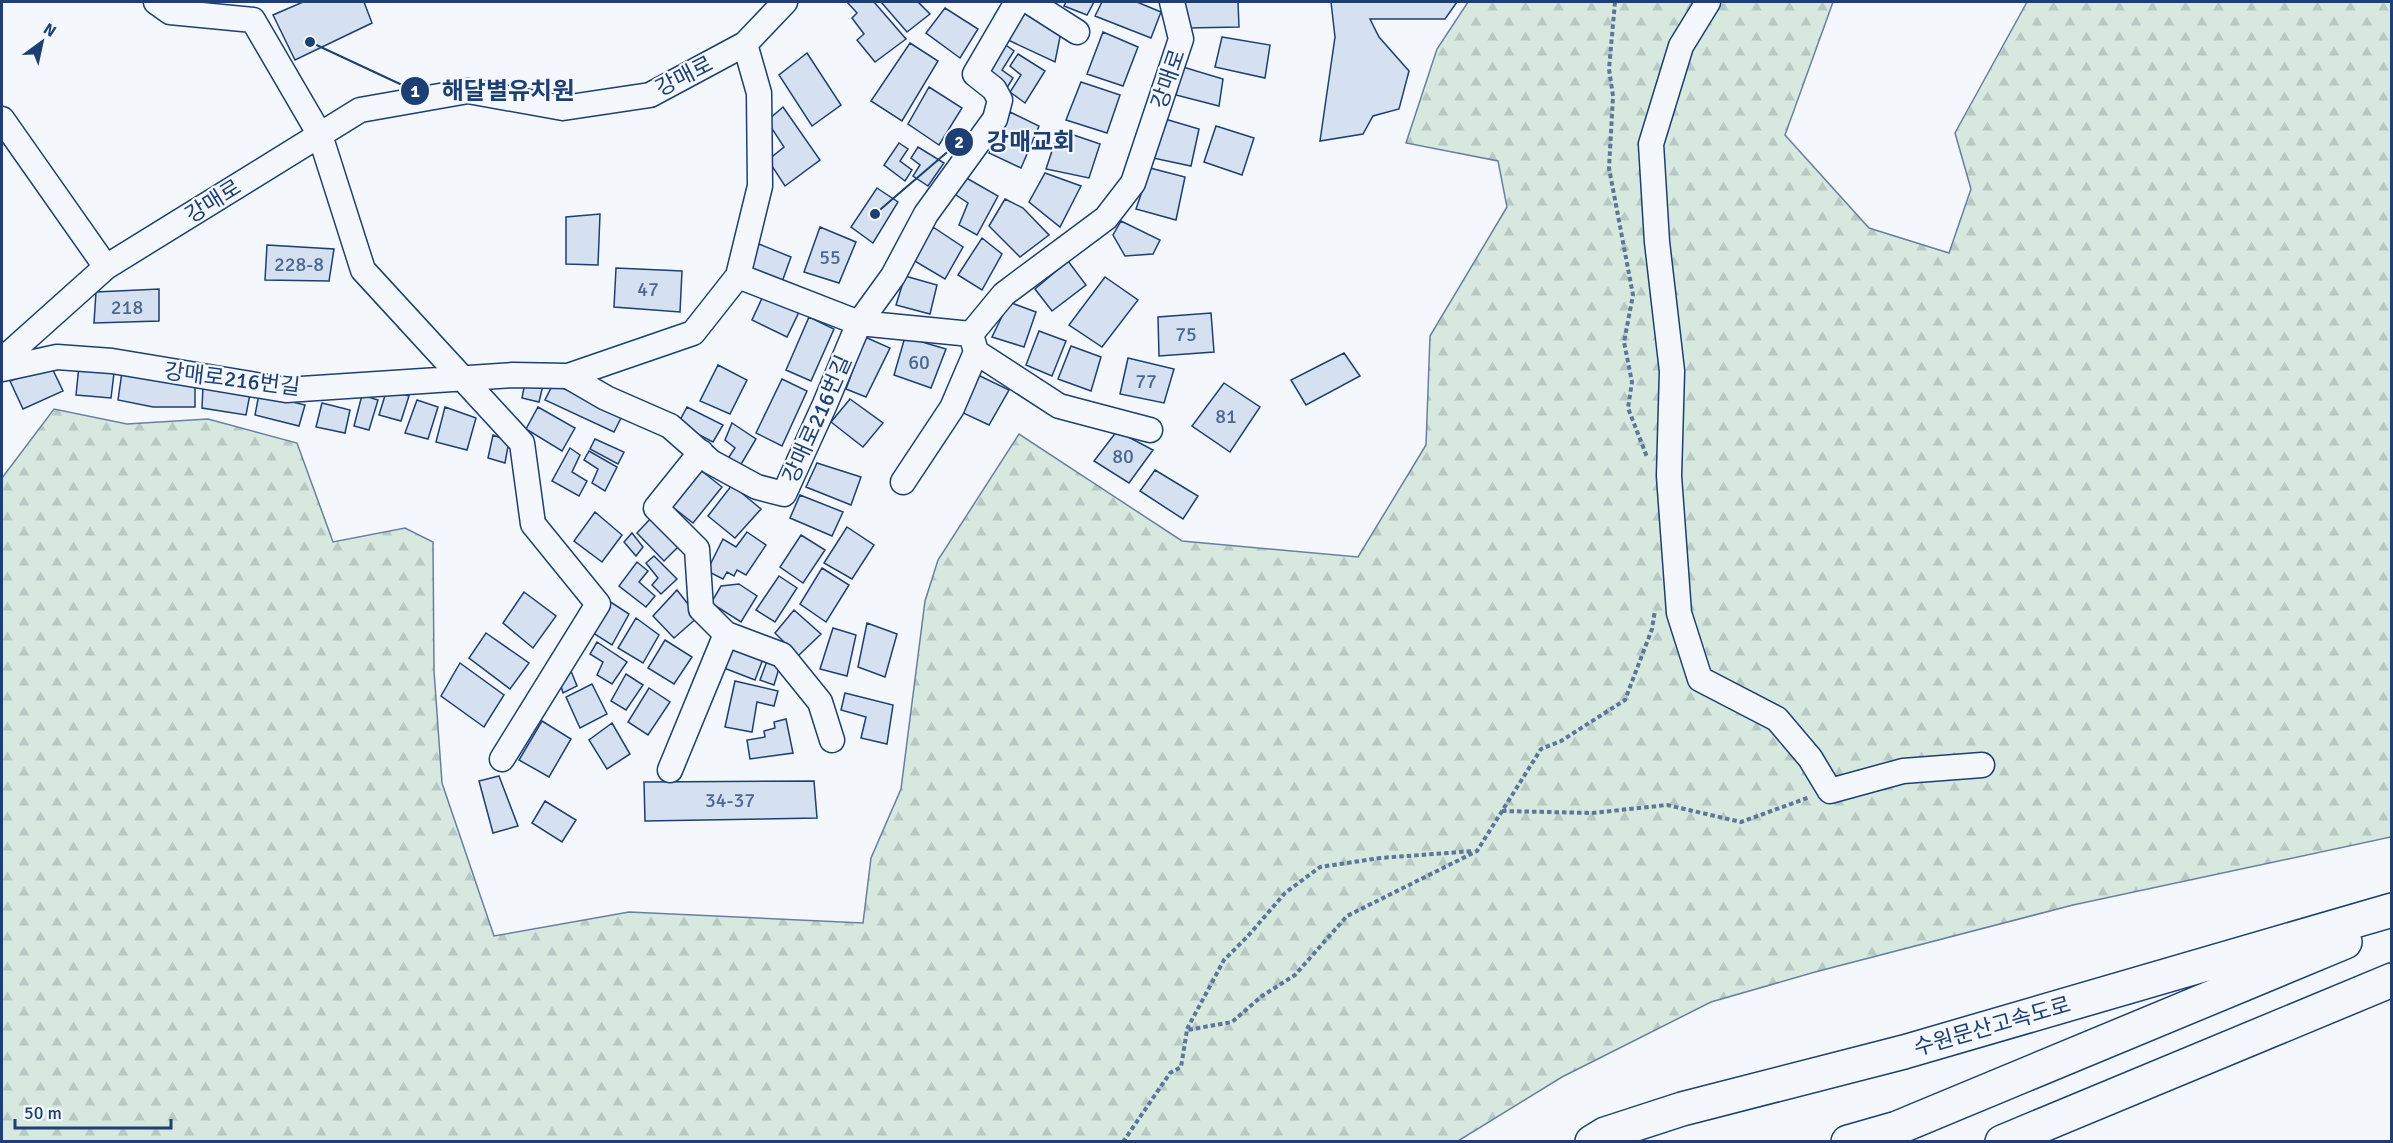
<svg xmlns="http://www.w3.org/2000/svg" width="2393" height="1143" viewBox="0 0 2393 1143" font-family="Signika,'Noto Sans KR',sans-serif">
  <style>
    .forest { fill: url(#forest-firs); stroke: #687fa3; stroke-width: 1.5 }
    .building { fill: #d5e0f0; stroke: #1d3f73; stroke-width: 1.5 }
    .lines { fill: none; stroke-linecap: round; stroke-linejoin: round }
    .minor-casing { stroke: #1d3f73; stroke-width: 27 }
    .highway-casing { stroke: #1d3f73; stroke-width: 36 }
    .path { stroke: #5e769c; stroke-width: 4; stroke-dasharray: 4.5 3; stroke-linecap: butt }
    .minor { stroke: #f4f7fb; stroke-width: 24 }
    .highway { stroke: #f4f7fb; stroke-width: 33 }
    .labels { text-anchor: middle; dominant-baseline: central; stroke-width: 4.5; stroke-linejoin: round; paint-order: stroke }
    .number-label { font-size: 20px; fill: #4b6792 }
    .street-label { font-size: 22px; fill: #1d3f73; stroke: #f4f7fb }
    .leader { fill: none; stroke: #1d3f73; stroke-width: 2 }
    .callout-dot { fill: #1d3f73; stroke: #f4f7fb; stroke-width: 2 }
    .mark-label { font-size: 18px; text-anchor: middle; font-weight: bold; fill: #fff }
    .callout-label { font-size: 24px; text-anchor: middle; font-weight: bold; fill: #1d3f73; stroke: #f4f7fb; stroke-width: 4.5; stroke-linejoin: round; paint-order: stroke }
  </style>
  <defs>
    <pattern id="forest-firs" width="22" height="20" patternUnits="userSpaceOnUse" patternTransform="scale(1.5)"><rect width="22" height="20" fill="#d7e8df"/><path d="M5 1l3.5 6h-7zM16 11l3.5 6h-7z" fill="#b8c8c3"/></pattern>
  </defs>
  <rect width="100%" height="100%" fill="#f4f7fb"/>
  <path class="forest" d="M1468,2H1833L1785,135L1869,228L1949,253L1971,189L1955,133L2027,2H2391V837L2073,905L1815,972L1711,1002L1562,1077L1458,1141H2V478L54,409L127,424L208,419L297,443L333,542L405,528L433,542L434,671L442,783L494,936L629,912L863,923L871,858L901,789L925,601L938,560L1019,434L1182,541L1358,557L1426,445L1430,336L1507,207L1498,161L1406,143L1437,49Z"/>
  <path class="building" d="M303,2H364L372,23L295,60L273,15Z
    M847,2H874L906,39L875,62L857,40L864,34L852,18L857,13Z
    M881,2H918L930,14L907,32Z
    M1066,2H1094L1087,15L1064,6Z
    M1102,2H1137L1161,12L1151,38L1095,16Z
    M1185,2H1238L1239,27L1188,28Z
    M1331,2H1457L1445,19H1370L1379,37L1409,71L1399,109L1373,116L1363,134L1320,141L1335,37Z
    M945,8L978,29L960,58L926,33Z
    M1023,10L1061,32L1055,62L1008,40Z
    M1103,32L1138,47L1123,86L1087,74Z
    M1222,37L1270,45L1265,78L1215,67Z
    M910,43L938,61L902,121L871,101Z
    M1003,43L1014,51L1002,70L1013,78L1005,91L983,72Z
    M807,53L841,105L812,126L779,75Z
    M1018,54L1045,71L1025,103L1010,92L1021,75L1010,66Z
    M1183,67L1223,79L1219,106L1176,95Z
    M1081,82L1120,95L1107,133L1066,120Z
    M929,87L962,108L939,145L908,124Z
    M783,107L820,160L785,186L768,160L784,147L767,121Z
    M1010,112L1039,126L1021,168L989,153Z
    M1165,119L1199,129L1191,166L1153,158Z
    M1216,126L1254,138L1242,175L1204,162Z
    M1059,130L1100,144L1089,178L1046,169Z
    M899,143L908,149L900,161L912,170L905,181L884,165Z
    M918,147L944,163L928,186L913,176L920,165L911,158Z
    M1150,168L1185,177L1176,220L1136,209Z
    M1045,173L1081,186L1060,227L1029,202Z
    M963,176L998,196L977,235L959,225L968,203L953,193Z
    M877,188L898,202L873,243L851,227Z
    M1005,199L1023,208L1049,235L1020,257L989,226Z
    M600,214L598,265L566,264V217Z
    M1121,221L1160,240L1153,254L1125,256L1113,235Z
    M820,227L856,242L839,283L804,272Z
    M933,227L963,247L945,279L913,260Z
    M982,238L1002,254L982,290L958,275Z
    M759,244L791,257L782,282L749,269Z
    M267,245L334,249L329,281L265,280Z
    M1068,261L1086,285L1052,311L1035,289Z
    M616,268L682,271L680,312L614,307Z
    M905,276L937,285L930,314L896,305Z
    M1105,277L1138,300L1102,347L1069,325Z
    M159,289V321L94,323L96,292Z
    M763,296L799,312L787,337L752,320Z
    M1009,302L1036,312L1024,347L992,337Z
    M1211,313L1214,352L1159,356L1158,317Z
    M809,317L834,329L811,381L786,370Z
    M1039,331L1066,341L1052,376L1026,365Z
    M865,337L890,348L866,397L846,389Z
    M905,337L946,349L931,388L894,375Z
    M1071,346L1101,357L1091,391L1058,379Z
    M1344,353L1360,376L1306,405L1291,380Z
    M1128,358L1174,369L1164,403L1120,394Z
    M718,365L747,380L730,414L700,401Z
    M51,366L63,391L23,409L10,381Z
    M79,366L114,373L111,398L76,395Z
    M122,372L195,386V407H153L118,400Z
    M978,375L1009,390L989,425L961,412Z
    M782,379L807,391L782,446L756,433Z
    M525,382L543,385L539,402L522,398Z
    M1224,383L1260,407L1230,452L1192,426Z
    M553,384L623,414L614,432L545,400Z
    M203,386L250,394L246,415L202,408Z
    M387,389L409,396L401,421L379,415Z
    M259,394L305,405L299,426L255,415Z
    M362,395L378,400L369,430L354,426Z
    M850,399L883,423L863,447L831,422Z
    M417,400L438,407L428,439L405,433Z
    M322,403L350,410L345,433L316,427Z
    M445,407L476,418L467,450L436,442Z
    M538,407L575,428L562,451L526,429Z
    M687,407L723,425L713,442L678,424Z
    M732,423L756,439L740,466L727,460L735,448L725,440Z
    M1117,431L1153,450L1129,483L1094,461Z
    M493,435L509,441L505,463L488,458Z
    M595,439L624,452L618,464L590,449Z
    M570,448L580,455L572,472L587,481L579,496L552,481Z
    M589,451L617,467L605,491L592,483L598,469L584,460Z
    M817,463L861,477L851,505L806,487Z
    M698,468L722,487L693,523L670,505Z
    M1155,470L1198,496L1183,519L1140,491Z
    M732,485L761,509L735,538L708,516Z
    M800,495L843,512L832,536L790,518Z
    M595,512L622,535L602,562L574,541Z
    M651,518L678,547L664,561L637,533Z
    M847,527L874,545L852,579L824,563Z
    M747,532L766,545L746,575L737,570L734,576L727,572L723,579L707,571L723,539L736,547Z
    M632,533L643,547L636,556L624,542Z
    M801,535L825,550L803,583L780,567Z
    M654,556L677,579L661,594L652,585L658,578L646,563Z
    M637,562L648,571L639,582L655,596L646,607L619,586Z
    M822,568L849,585L826,622L800,604Z
    M779,576L797,588L775,622L756,610Z
    M739,584L757,596L741,622L711,603L721,586Z
    M677,590L698,617L674,638L653,616Z
    M524,592L556,616L533,648L503,623Z
    M609,601L629,614L612,645L593,633Z
    M794,610L821,634L798,656L775,633Z
    M636,618L659,635L643,663L618,648Z
    M867,623L897,634L885,677L858,667Z
    M833,628L856,635L847,676L820,669Z
    M486,633L529,663L510,689L469,658Z
    M665,640L692,657L674,684L648,668Z
    M597,642L627,662L612,684L597,675L603,662L590,654Z
    M732,646L763,659L755,680L724,668Z
    M767,661L780,665L774,685L760,680Z
    M460,663L504,695L484,727L441,696Z
    M571,671L577,686L563,693L559,679Z
    M626,674L643,685L626,710L611,701Z
    M735,681L778,691L774,706L757,702L752,732L725,727Z
    M592,684L607,714L580,728L566,697Z
    M649,688L670,702L648,735L628,722Z
    M845,693L893,705L887,744L861,738L866,717L841,710Z
    M786,719L793,753L750,759L747,740L765,737L764,731L775,728L774,722Z
    M542,721L571,739L549,777L519,760Z
    M612,723L630,754L607,769L589,740Z
    M499,776L518,826L493,833L479,781Z
    M814,781L817,818L645,821L644,782Z
    M545,801L576,820L562,842L532,823Z"/>
  <g class="lines">
    <g class="minor-casing">
      <path id="minor" d="M156,2L170,12L253,20L320,135L363,270L522,443L533,524L598,604L502,759
        M1030,2L1077,32
        M1708,2L1681,46L1651,144L1657,242L1672,371L1669,476L1679,613L1700,679L1777,719L1810,758L1830,791L1903,771L1982,765
        M2,119L106,267
        M738,276L859,323L971,334L976,352L1059,406L1150,430
        M971,334L1004,294L1106,218L1133,183L1181,39L1172,2
        M2,360L106,267L360,110L468,91L563,108L650,95L745,44L785,2
        M2,369L57,357L112,361L286,390L513,375L568,376L693,333L738,276L760,186L759,93L745,44
        M568,376L606,398L670,426L711,462L757,487L784,494L825,404L859,323L893,276L926,214L995,119L1000,100L994,89L975,74L1017,2
        M903,482L952,408L976,352
        M726,634L782,655L820,702L832,740
        M670,770L726,634L701,609L697,549L656,508L701,452"/>
    </g>
    <g class="highway-casing">
      <path id="highway" d="M1592,1142L1605,1134L1682,1109L1904,1052L2392,910
        M1848,1142L1897,1128L2345,942
        M2002,1142L2392,980"/>
    </g>
    <path class="path" d="M1615,2L1609,69L1613,96L1609,168L1633,295L1624,342L1632,382L1628,408L1647,457
      M1502,811L1592,813L1667,805L1741,822L1810,797
      M1187,1029L1224,960L1248,936L1285,893L1320,867L1380,858L1474,851
      M1123,1142L1170,1073L1181,1067L1187,1030L1232,1022L1262,996L1295,975L1347,916L1477,851L1541,749L1561,741L1625,700L1652,629L1655,610"/>
    <use href="#minor" class="minor"/>
    <use href="#highway" class="highway"/>
  </g>
  <g class="labels">
    <g class="number-label">
      <text x="830" y="257">55</text>
      <text x="299" y="264">228-8</text>
      <text x="648" y="289">47</text>
      <text x="127" y="307">218</text>
      <text x="1186" y="334">75</text>
      <text x="919" y="362">60</text>
      <text x="1146" y="381">77</text>
      <text x="1226" y="416">81</text>
      <text x="1123" y="456">80</text>
      <text x="730" y="800">34-37</text>
    </g>
    <g class="street-label">
      <text transform="translate(684 76) rotate(-27)">강매로</text>
      <text transform="translate(1168 79) rotate(-71)">강매로</text>
      <text transform="translate(213 201) rotate(-32)">강매로</text>
      <text transform="translate(232 379) rotate(7)">강매로216번길</text>
      <text transform="translate(817 419) rotate(-66)">강매로216번길</text>
      <text transform="translate(1992 1026) rotate(-16)">수원문산고속도로</text>
    </g>
  </g>
  <path class="leader" d="M310 42L415 91M875 214L959 142"/>
  <g class="callout-dot">
    <circle cx="310" cy="42" r="6"/>
    <circle cx="875" cy="214" r="6"/>
    <circle cx="415" cy="91" r="15"/>
    <circle cx="959" cy="142" r="15"/>
  </g>
  <g class="mark-label">
    <text x="415" y="97">1</text>
    <text x="959" y="148">2</text>
  </g>
  <g class="callout-label">
    <text x="508" y="99">해달별유치원</text>
    <text x="1031" y="150">강매교회</text>
  </g>
  <rect width="2393" height="1143" fill="none" stroke="#1d3f73" stroke-width="6"/>
  <g transform="translate(42 42) rotate(33)" stroke="#f4f7fb" stroke-width="4.5" paint-order="stroke">
  <path d="M0-4.5L10 22L0 15L-10 22Z" fill="#1d3f73"/>
  <text y="-9" font-size="16" font-weight="bold" text-anchor="middle" fill="#1d3f73">N</text>
  </g>
  <path d="M15 1119v9h156v-9" fill="none" stroke="#1d3f73" stroke-width="3"/>
  <text x="24" y="1119" font-size="18" fill="#1d3f73" stroke="#f4f7fb" stroke-width="4.5" paint-order="stroke">50 m</text>
</svg>
